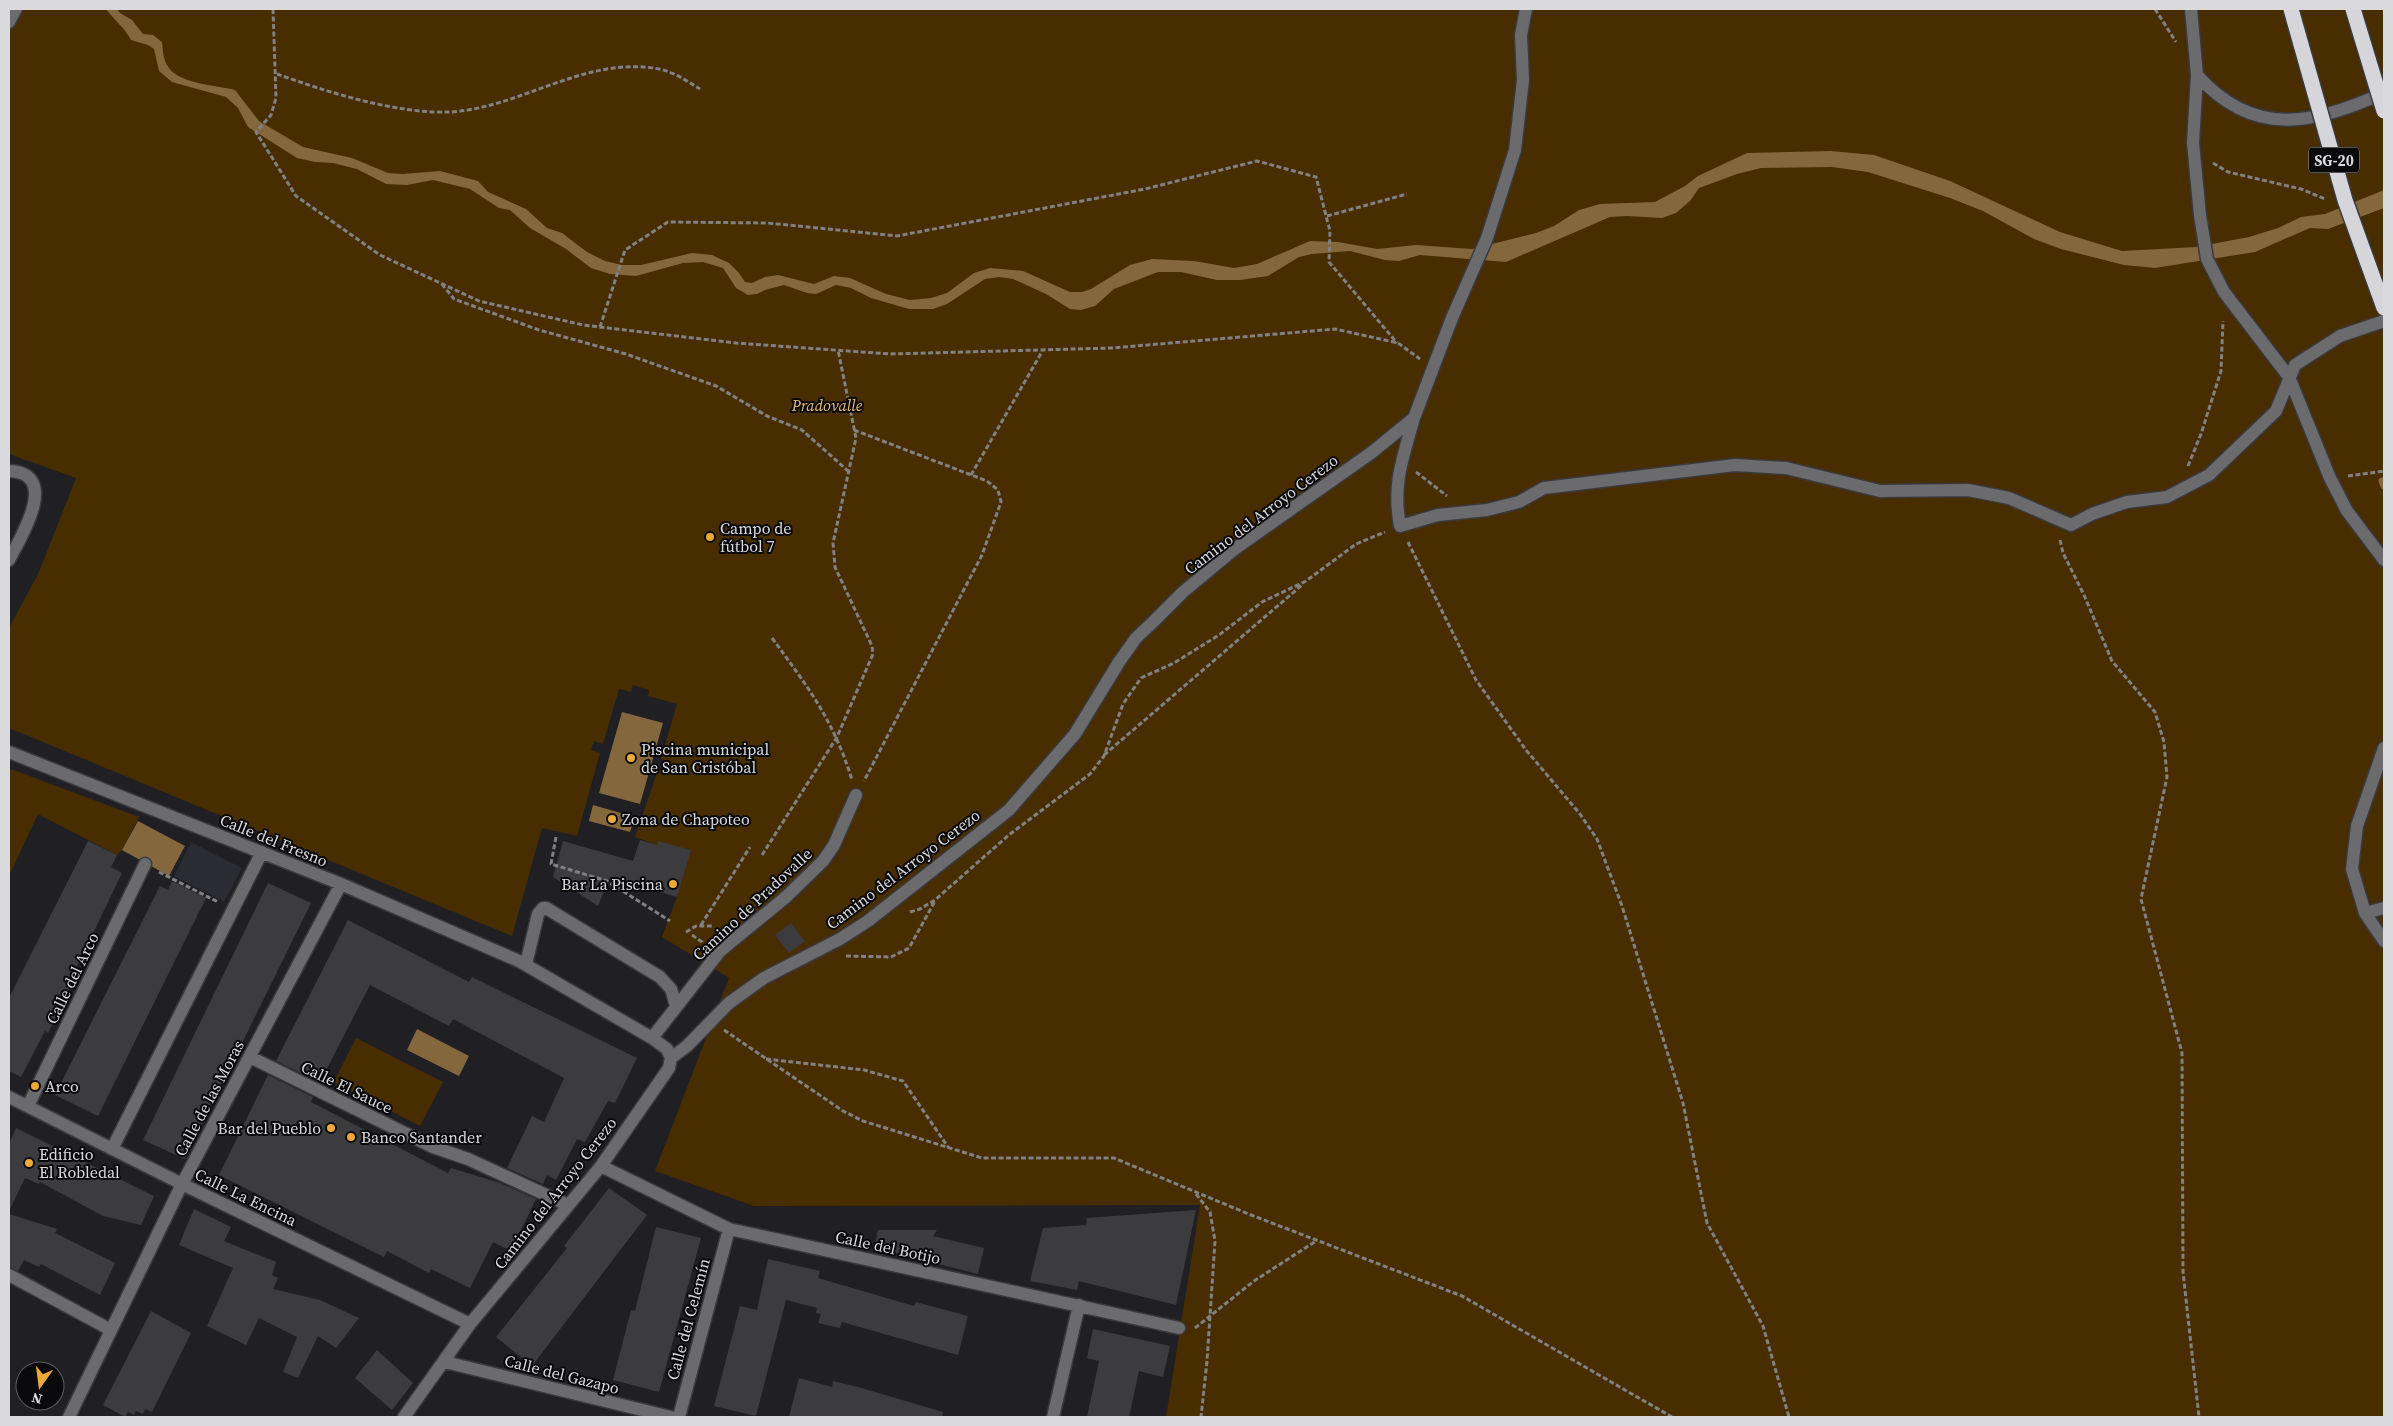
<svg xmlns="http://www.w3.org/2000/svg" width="2393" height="1426" viewBox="0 0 2393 1426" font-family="'Source Serif 4',serif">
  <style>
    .built { fill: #2b2b33 }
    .green { fill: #472d00 }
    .water { fill: #84673c }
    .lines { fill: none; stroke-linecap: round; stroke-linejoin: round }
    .stream { stroke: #84673c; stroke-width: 7 }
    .building { fill: #3c3c3f }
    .minor-casing { stroke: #3a3a3e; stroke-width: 15 }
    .path { stroke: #818184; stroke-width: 3; stroke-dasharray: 5 2.5; stroke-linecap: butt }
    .minor { stroke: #6b6b6d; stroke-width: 12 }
    .highway-bridge-casing { stroke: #3a3a3e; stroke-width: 18; stroke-linecap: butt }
    .highway-bridge { stroke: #d5d5da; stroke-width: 15 }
    .poi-dot { fill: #eca93a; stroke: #0a0a0c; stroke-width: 2 }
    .labels { text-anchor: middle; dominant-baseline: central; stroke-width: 4; stroke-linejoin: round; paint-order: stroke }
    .shield { fill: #0a0a0c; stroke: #9c9b9e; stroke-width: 1 }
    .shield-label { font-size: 15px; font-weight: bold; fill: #dad9dc }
    .park-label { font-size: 16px; font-style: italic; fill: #e9bb79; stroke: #0a0a0c }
    .street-label { font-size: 16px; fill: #dad9dc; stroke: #0a0a0c }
    .poi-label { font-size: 16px; fill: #dad9dc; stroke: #0a0a0c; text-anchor: start }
  </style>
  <rect width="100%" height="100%" fill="#202024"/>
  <path class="built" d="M191,842L242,868L224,902L174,876Z"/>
  <path class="green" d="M9,9H2384V1417H1166L1200,1205L754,1206L655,1171L729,978L662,937L677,897L657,845L635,837L658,770L666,772L668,761L661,759L677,704L648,696L649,690L633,685L631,692L619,689L603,744L594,741L591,750L600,753L577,836L542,828L512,936L9,728V628L39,572L76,478L9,454Z
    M11,769L139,817L122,850L117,855L38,814L9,876V776Z
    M356,1038L443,1082L420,1126L334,1082Z"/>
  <path class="water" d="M106,9H117L120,13L132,20L143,34L153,35L162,42C163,49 163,59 167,65C177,84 216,85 235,90L259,121L303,147L352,158L388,173L403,174L440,171L478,181L488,192L526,209L547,228L562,233L587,252L605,261L622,265H641L692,253L712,255L729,263L739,273L745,282L752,283L765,277L778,275L814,284L834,276L850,278L886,294L910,300L931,298L947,293L974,273L990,268L1023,271L1070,292H1082L1091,289L1130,265L1152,259L1194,261L1234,268L1257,264L1310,241L1338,242L1377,249L1416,245L1472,249L1536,233L1554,226L1579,210L1600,204L1655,202L1685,186L1698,176L1747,153L1831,151L1874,155L1950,181L2060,232L2122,251L2196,247L2249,237L2278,228L2301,217L2325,214L2384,190V208L2328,229L2310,228L2255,252L2155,268L2124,265L2061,249L2034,239L1983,211L1950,198L1868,172L1832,167L1761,168L1737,174L1699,188L1690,201L1676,213L1662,218L1627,216L1610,217L1506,262L1420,255L1399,261L1385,260L1350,251L1312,254L1299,257L1268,276L1240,280H1217L1181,272H1158L1114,289L1095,306L1081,310L1070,309L1046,294L1013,279L999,277L985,279L947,304L933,309H909L871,298L851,288L836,285L816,294L807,293L784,285L765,290L757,294L748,295L736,288L723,268L703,262L683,263L636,276L610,274L591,268L566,249L530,228L510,210L499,208L470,189L433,180L407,185L386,184L357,169L333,163L315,162L297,158L248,127L238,108L226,97L172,82L159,71L154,49L148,45L131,40C125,28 114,20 106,9Z
    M622,712L663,723L640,804L599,793Z
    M593,805L635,817L630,832L589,821Z
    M138,821L185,846L169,876L122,850Z
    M417,1029L469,1056L459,1076L407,1050Z"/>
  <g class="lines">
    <path class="stream" d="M2382,481L2384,486"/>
  </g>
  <path class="building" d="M640,840L657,845L658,841L691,850L677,897L610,877L598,906L553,877L563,841L633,861Z
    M88,841L117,855L111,867L122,873L71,979L74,980L67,995L48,1033L45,1031L21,1077L9,1071V998Z
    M172,881L206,898L98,1116L55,1095L160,886L168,890Z
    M268,883L311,903L185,1159L143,1140Z
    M348,920L469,982L472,977L637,1058L615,1103L608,1101L585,1142L577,1139L556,1180L547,1175L543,1184L507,1168L532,1116L544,1122L564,1078L453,1019L449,1026L370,985L320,1082L276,1061Z
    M791,923L805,941L789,953L775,935Z
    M268,1075L313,1097L311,1102L448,1173L451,1168L500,1183L536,1199L511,1251L493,1242L470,1288L431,1269L429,1273L387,1251L384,1257L219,1175Z
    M16,1128L154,1196L141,1225L103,1216L40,1182L39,1184L25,1178L9,1211V1144Z
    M609,1188L647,1215L532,1366L496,1337L567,1248L564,1246Z
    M194,1209L231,1227L224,1241L276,1262L272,1275L278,1278L273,1289L320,1300L359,1318L336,1348L318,1336L298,1378L283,1372L297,1337L259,1318L246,1345L207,1326L233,1268L179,1245Z
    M1196,1210L1176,1305L1079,1281L1077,1290L1030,1281L1043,1228L1086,1225L1087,1218Z
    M9,1214L57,1229L55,1233L115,1263L100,1295L41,1264L39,1267L24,1260L18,1271L9,1267Z
    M656,1227L701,1238L659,1392L613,1380L631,1310L635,1311Z
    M878,1230H937L933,1236L984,1248L978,1274L874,1248Z
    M768,1259L820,1271L818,1278L914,1306L916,1302L968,1316L958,1355L842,1322L840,1328L818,1323L821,1314L816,1313L817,1308L786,1300L756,1416L714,1406L740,1306L757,1310Z
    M151,1311L191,1333L152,1412L145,1409L143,1414L136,1411L134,1415L128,1412L125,1417L103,1405Z
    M1093,1329L1170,1346L1163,1377L1139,1371L1129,1417H1087L1099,1361L1087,1358Z
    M377,1350L413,1383L392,1410L355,1378Z
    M799,1378L832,1387L833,1381L858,1387L943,1412L942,1417H789Z"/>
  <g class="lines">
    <g class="minor-casing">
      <path id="minor" d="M2191,9L2197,75L2193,143L2200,215L2207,259L2224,292L2289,377L2330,478L2347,511L2384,560
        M9,22L16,9
        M2197,75C2254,139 2313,124 2384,93
        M1414,418C1403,458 1392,484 1400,526L1438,515L1487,510L1519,502L1544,488L1735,465L1786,468L1880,491L1968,490L2009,498L2071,525L2092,514L2127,502L2167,497L2209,475L2276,411L2295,365L2340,336L2384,321
        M9,471C61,473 21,537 9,560
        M2384,748L2357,826L2352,869L2365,913L2384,941
        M9,752L341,884L519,961L652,1038L667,1049L671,1058
        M2365,913L2384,908
        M526,964L538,914L543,908H546L660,977L671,989L676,1006
        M652,1038L720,951L786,897L823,861L834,845L856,795
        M250,1057L433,1147L468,1159L568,1205
        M9,1097L182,1184L470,1324
        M28,1106L145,864
        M112,1149L262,852
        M601,1166L729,1229L1179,1328
        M9,1275L111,1330
        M445,1362L671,1417
        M69,1417L182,1184L341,884
        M404,1417L470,1324L601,1166L669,1068L671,1058L687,1046L729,1003L764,978L840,939L868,921L1009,810L1075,734L1119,662L1136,638L1153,622L1183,592L1236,548L1371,453L1414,418L1452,318L1487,238L1515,150L1523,80L1521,35L1526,9
        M679,1417L729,1229
        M1053,1417L1079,1305"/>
    </g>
    <path class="path" d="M273,9L276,98L271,115L256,132L296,196L380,255L479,301L583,325L736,343L890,354L1112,348L1335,329L1398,343L1420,359
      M2155,9L2176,42
      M277,74C327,92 396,114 450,112C521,108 586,55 659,69C674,72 687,81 700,89
      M2213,163L2228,172L2301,189L2325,199
      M1327,216L1407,194
      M442,284L454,299L539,330L626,354L716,386L767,416L802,430L848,471
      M600,327L625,250L668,222L767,223L897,236L1145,189L1257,161L1316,177L1330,231L1329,262L1397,343
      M854,430L987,481L998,490L1001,502L982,555L864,781
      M2188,466L2201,434L2221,371L2223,321
      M1416,472L1447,496
      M971,475L1043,350
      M2348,476L2384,471
      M2060,540L2063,553L2084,595L2112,661L2155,712L2164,742L2167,777L2141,899L2182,1053L2183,1272L2199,1417
      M1408,542L1476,680L1526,750L1580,814L1597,839L1622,906L1683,1103L1707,1223L1763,1326L1789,1417
      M772,638C808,687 834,721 852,780
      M1104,755L1302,585
      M556,837L551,864L607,881L670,921
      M762,855L837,737L873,654L872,646L835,567L833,543L856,438L838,350
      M159,872L218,902
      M910,912L920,909L935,900L1010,834L1090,774L1104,756L1123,704L1141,678L1174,663L1219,635L1262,602L1306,581L1356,544L1385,532
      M701,925L750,847
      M686,932L696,926H713
      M692,935L702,942V944
      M846,956L891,957L909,948L935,901
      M724,1030L843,1111L863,1121L982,1158H1114L1251,1215L1462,1296L1672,1417
      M766,1059L864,1070L903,1081L948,1147
      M1196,1194L1210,1212L1215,1241L1207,1361L1201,1417
      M1195,1328L1254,1281L1316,1241"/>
    <use href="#minor" class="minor"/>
    <g class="highway-bridge-casing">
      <path id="highway-bridge" d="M2291,9L2345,200L2384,308
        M2353,9L2384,111"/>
    </g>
    <use href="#highway-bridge" class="highway-bridge"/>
  </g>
  <g class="poi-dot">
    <circle cx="710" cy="537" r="5"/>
    <circle cx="631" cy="758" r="5"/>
    <circle cx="612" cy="819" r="5"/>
    <circle cx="673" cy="884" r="5"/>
    <circle cx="35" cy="1086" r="5"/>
    <circle cx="331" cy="1128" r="5"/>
    <circle cx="351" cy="1137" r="5"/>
    <circle cx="29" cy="1163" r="5"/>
  </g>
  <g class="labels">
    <rect class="shield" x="2309" y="147.5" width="50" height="25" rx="4"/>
    <g class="shield-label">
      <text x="2334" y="160">SG-20</text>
    </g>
    <g class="park-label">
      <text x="827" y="405">Pradovalle</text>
    </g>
    <g class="street-label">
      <text transform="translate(1261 514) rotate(-37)">Camino del Arroyo Cerezo</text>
      <text transform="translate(274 840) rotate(22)">Calle del Fresno</text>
      <text transform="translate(903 869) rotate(-37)">Camino del Arroyo Cerezo</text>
      <text transform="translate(752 904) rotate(-43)">Camino de Pradovalle</text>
      <text transform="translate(72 978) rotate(-64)">Calle del Arco</text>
      <text transform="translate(347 1087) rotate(26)">Calle El Sauce</text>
      <text transform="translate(209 1098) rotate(-62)">Calle de las Moras</text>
      <text transform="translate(555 1193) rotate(-52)">Camino del Arroyo Cerezo</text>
      <text transform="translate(246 1197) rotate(26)">Calle La Encina</text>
      <text transform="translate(888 1247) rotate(12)">Calle del Botijo</text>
      <text transform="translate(688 1319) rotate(-75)">Calle del Celemín</text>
      <text transform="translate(562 1374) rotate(14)">Calle del Gazapo</text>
    </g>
    <g class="poi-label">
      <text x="720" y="528">Campo de<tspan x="720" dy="18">fútbol 7</tspan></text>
      <text x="641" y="749">Piscina municipal<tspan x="641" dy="18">de San Cristóbal</tspan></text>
      <text x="622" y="819">Zona de Chapoteo</text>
      <text x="663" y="884" text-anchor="end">Bar La Piscina</text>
      <text x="45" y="1086">Arco</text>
      <text x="321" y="1128" text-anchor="end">Bar del Pueblo</text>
      <text x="361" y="1137">Banco Santander</text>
      <text x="39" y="1154">Edificio<tspan x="39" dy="18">El Robledal</tspan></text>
    </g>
  </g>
  <rect width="2393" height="1426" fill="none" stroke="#dad9dc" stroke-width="20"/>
  <g transform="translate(40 1386) rotate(194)"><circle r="24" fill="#0a0a0c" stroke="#5d5d5f"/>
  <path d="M0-4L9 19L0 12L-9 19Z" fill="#eca93a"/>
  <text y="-8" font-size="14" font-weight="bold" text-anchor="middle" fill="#dad9dc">N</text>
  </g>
</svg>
